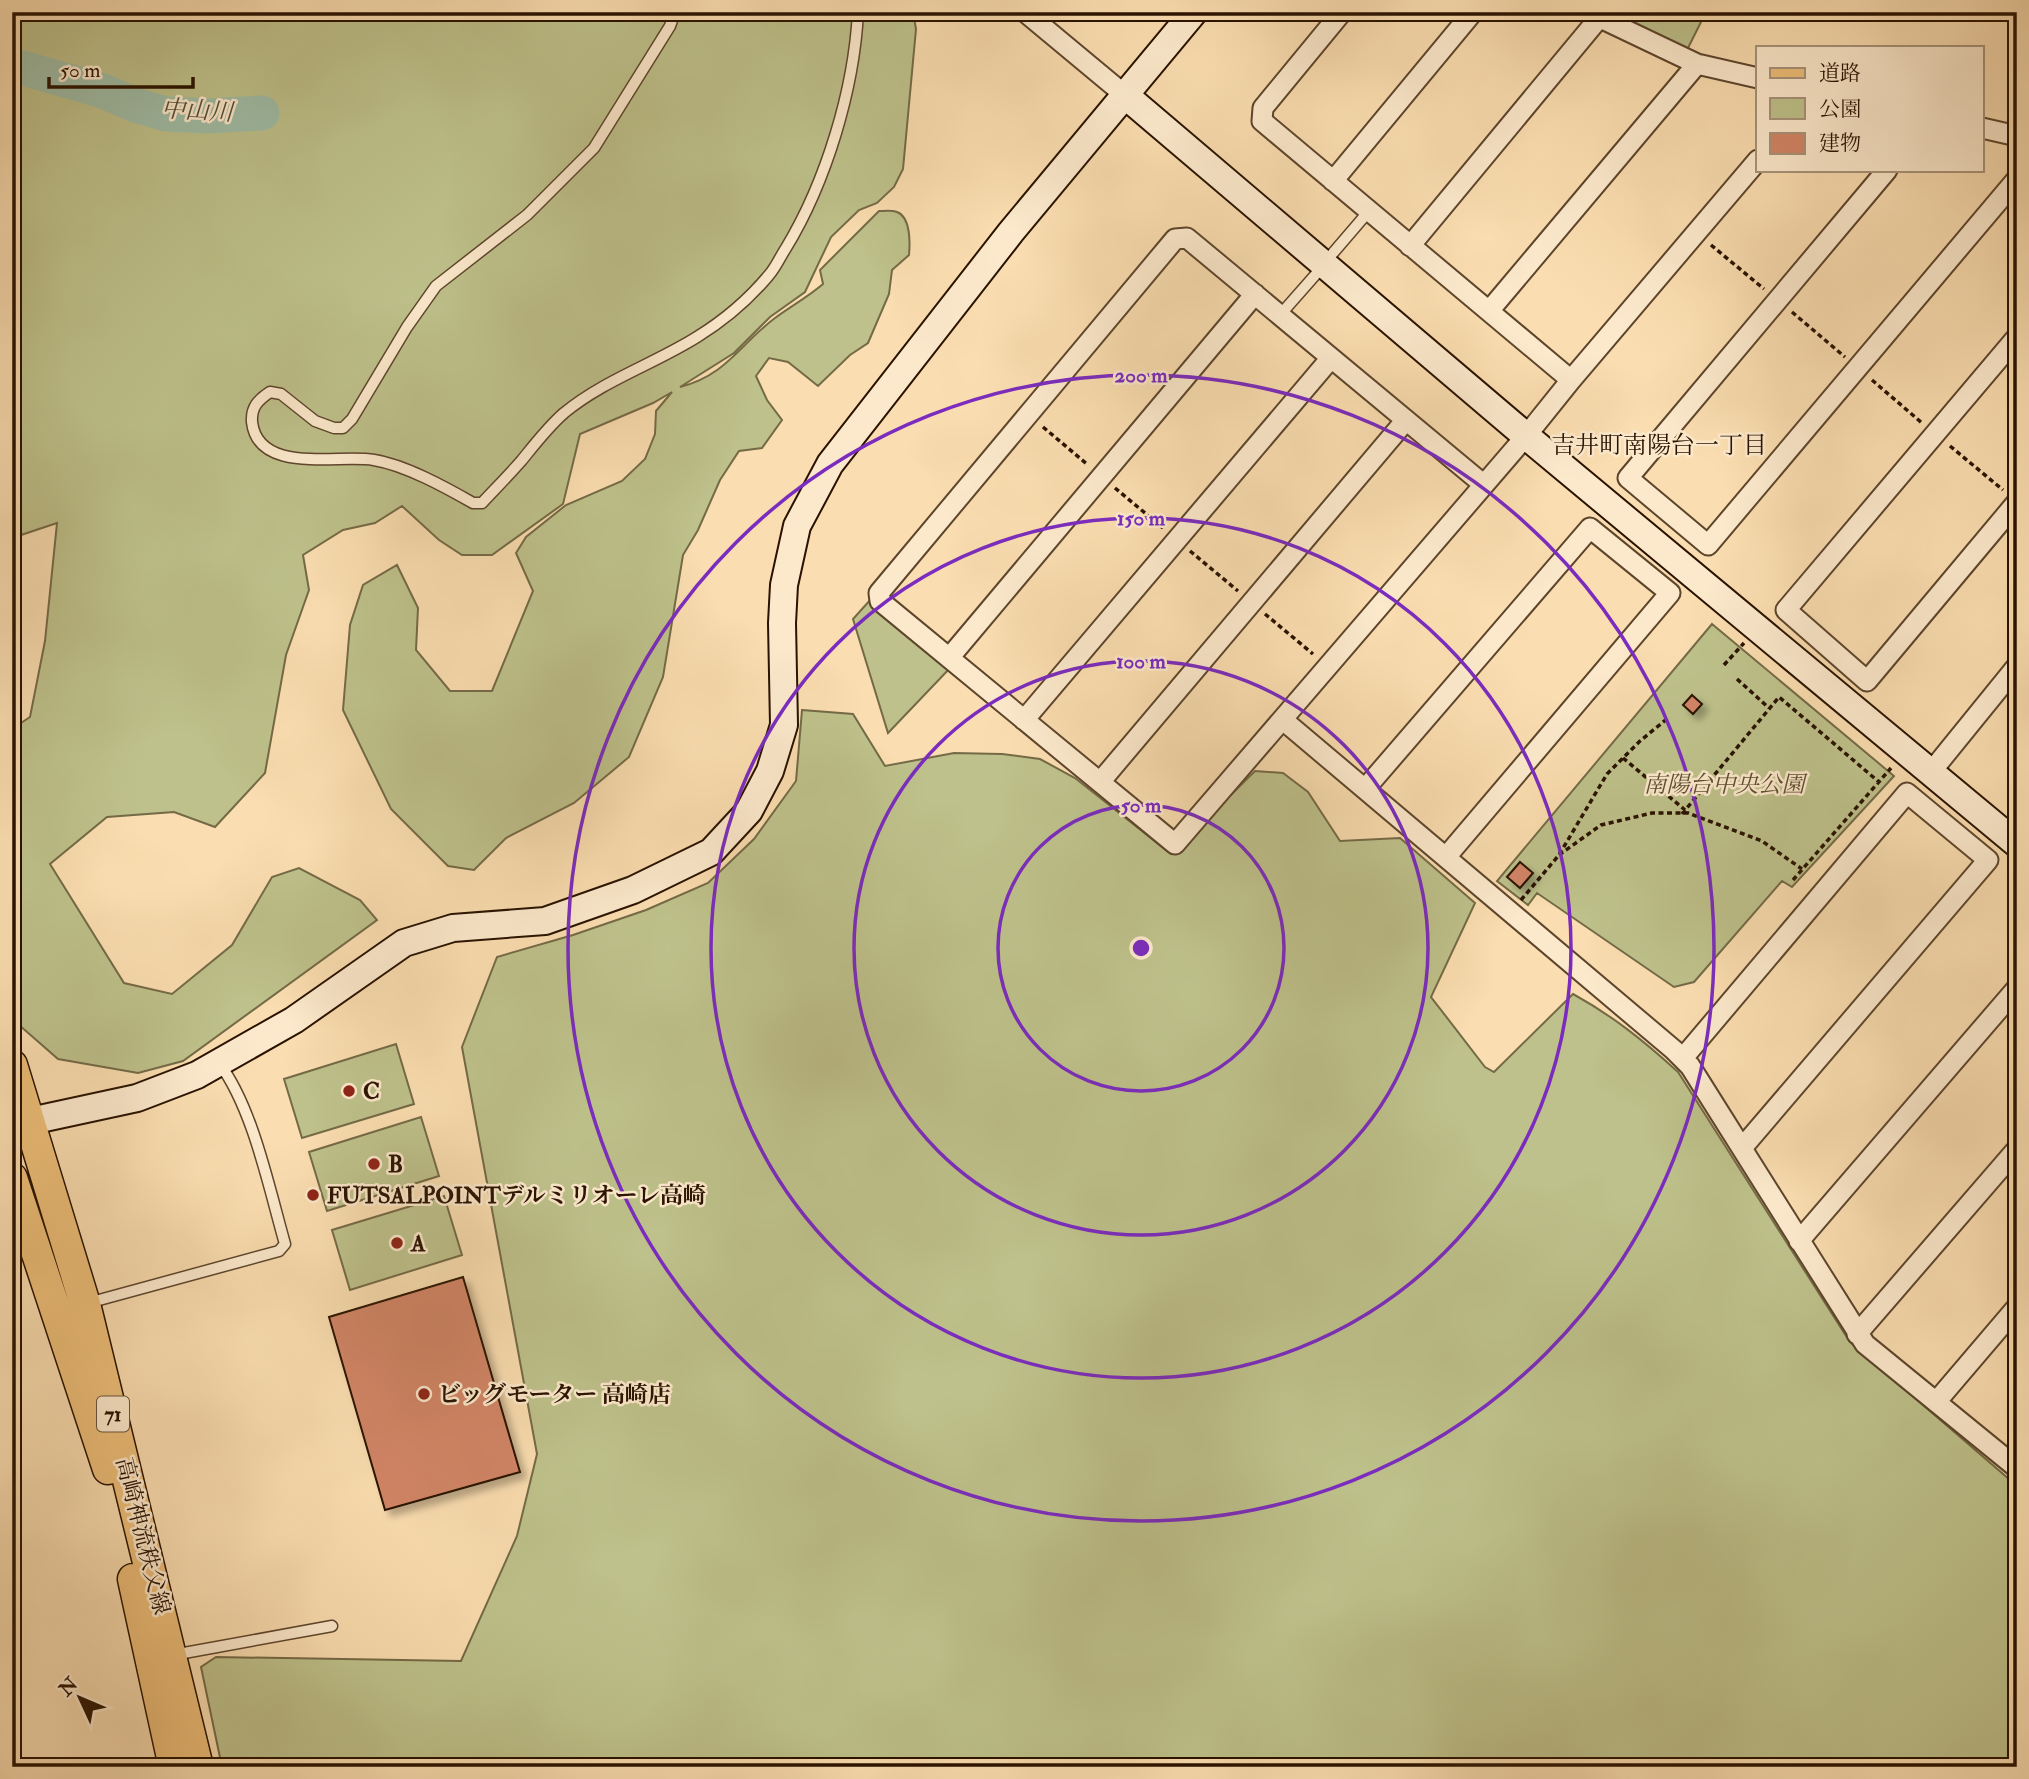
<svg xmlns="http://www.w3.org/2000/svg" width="2029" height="1779" viewBox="0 0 2029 1779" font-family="'IM FELL Double Pica','Noto Serif JP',serif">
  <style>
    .green { fill: #bec18b; stroke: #746a46; stroke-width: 2 }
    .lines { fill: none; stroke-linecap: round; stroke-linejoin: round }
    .river { stroke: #9fbda6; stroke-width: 35 }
    .building { fill: #d18566; stroke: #291200; stroke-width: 2; filter: url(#shadow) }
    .lane-casing { stroke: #5d452c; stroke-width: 13 }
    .street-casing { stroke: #5d452c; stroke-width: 23 }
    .secondary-casing { stroke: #291200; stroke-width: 30 }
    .primary-casing { stroke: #291200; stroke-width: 33 }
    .path { stroke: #291200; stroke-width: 3.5; stroke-dasharray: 5 3.5; stroke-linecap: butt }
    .lane { stroke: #fce9cc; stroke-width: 10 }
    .street { stroke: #fce9cc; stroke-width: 19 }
    .secondary { stroke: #fce9cc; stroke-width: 26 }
    .primary { stroke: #edbe78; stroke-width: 30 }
    .ring { fill: none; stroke: #7b2cbf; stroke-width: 3.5 }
    .poi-dot { fill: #8f2418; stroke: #fce9cc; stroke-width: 2.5 }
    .labels { text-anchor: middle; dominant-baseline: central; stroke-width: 5; stroke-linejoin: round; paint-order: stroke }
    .shield { fill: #fce9cc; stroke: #68523d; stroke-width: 2 }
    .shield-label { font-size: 21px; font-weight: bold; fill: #291200 }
    .park-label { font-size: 23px; font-style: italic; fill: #5d4f31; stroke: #fce9cc }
    .poi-label { font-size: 23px; font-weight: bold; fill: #291200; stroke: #fce9cc; text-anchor: start }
    .street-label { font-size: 23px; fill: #291200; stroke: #fce9cc }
    .water-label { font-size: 24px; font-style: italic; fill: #524e3a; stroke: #fce9cc }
    .neighbourhood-label { font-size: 24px; fill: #291200; stroke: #fce9cc }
    .centre { fill: #7b2cbf; stroke: #fce9cc; stroke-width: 3.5 }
    .ring-label { font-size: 21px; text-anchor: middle; font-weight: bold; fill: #7b2cbf; stroke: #fce9cc; stroke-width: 5; stroke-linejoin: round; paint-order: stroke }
  </style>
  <defs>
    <filter id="shadow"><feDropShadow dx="6" dy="6" stdDeviation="3.5" flood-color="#0004"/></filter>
  </defs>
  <rect width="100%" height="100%" fill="#faddb0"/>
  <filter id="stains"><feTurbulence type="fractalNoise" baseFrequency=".00286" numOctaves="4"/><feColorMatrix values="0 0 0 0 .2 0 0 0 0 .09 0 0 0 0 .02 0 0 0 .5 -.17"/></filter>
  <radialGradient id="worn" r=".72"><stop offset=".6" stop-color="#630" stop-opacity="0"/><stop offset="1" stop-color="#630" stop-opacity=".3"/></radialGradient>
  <path class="green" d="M12,12H913L916,29L903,169L894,187L877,203L859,210L831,237L805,292L770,317L734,353L680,387C727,375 740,344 775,318C791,306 808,297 823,284L820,270L879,211C884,211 892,210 897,212C911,217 910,244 909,255L892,270L889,294L868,343L850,355L818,386L788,362L769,358L756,376L767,400L782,420L762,448L739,451L720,480L698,530L683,555L663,677L629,757L574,803L506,838L474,870L448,866L391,809L343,710L350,625L363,585L397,565L418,608L416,650L450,691H492L533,591L516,553L526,537L566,505L622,481L645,459L655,434L656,411L672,392L653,403L580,434L563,504L492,555H462L439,540L402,506L375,523L343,530L303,555L309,590L286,655L265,773L215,827L174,812L107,817L50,864L124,983L172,994L232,945L272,877L299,868L360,900L377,920L183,1061L138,1073L58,1059L19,1025L12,1009V729L30,717L45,641L57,523L12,538Z
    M1600,12H1706L1686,52Z
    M872,598L951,667L888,733L853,619Z
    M1712,624L1894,776L1792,887L1782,881L1694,982L1674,987L1537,893L1528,905L1497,881Z
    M802,710L853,714L885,766L954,753L1002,754L1040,759L1075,778L1171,854L1255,771L1283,773L1308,792L1340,841L1400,838L1475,903L1431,997L1485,1067L1494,1072L1573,994C1613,1016 1644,1041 1678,1072L1850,1342L2017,1486V1767H222L201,1667L216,1657L461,1661L517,1536L537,1454L462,1047L497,957L573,935L646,910L708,883L754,839L796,781Z
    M396,1044L414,1104L302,1138L284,1079Z
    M421,1117L439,1176L327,1211L309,1152Z
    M444,1196L462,1255L350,1290L332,1230Z"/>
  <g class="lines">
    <path class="river" d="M12,65L103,91L135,105L166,114L209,116L262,113"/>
  </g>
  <path class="building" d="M1692,695L1702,704L1693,714L1683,705Z
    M1520,862L1533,873L1520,888L1507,877Z
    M463,1277L520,1472L385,1510L329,1317Z"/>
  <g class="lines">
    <g class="lane-casing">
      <path id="lane" d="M675,12L670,26L594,148L527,215L436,286L407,327L352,419L343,428H334L315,421L281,394L270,392C258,400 251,407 252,422C258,475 339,454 374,460C405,465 445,487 473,503H482C495,489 509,475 522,460C535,444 548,427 564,413C604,380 654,364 697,337C723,321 749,299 769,275C776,267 780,257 786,248C826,182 854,90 858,12
        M1333,253L1369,211
        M1280,315L1317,273
        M88,1303L279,1251L285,1244C269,1188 253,1108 219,1063
        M173,1655L332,1626"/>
    </g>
    <g class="street-casing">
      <path id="street" d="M1025,12L1126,96
        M1342,12L1263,108L1262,121L1571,380
        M1590,13L1697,64L1758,78
        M1982,128L2017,136
        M1887,170L1628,478L1708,545L2017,179
        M1333,181L1473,12
        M1410,246L1599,18
        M1489,311L1697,64
        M2017,337L1786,610L1867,681L2017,502
        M1483,484L1187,238L1175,239L879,593L880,601L1175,844L1526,436L1571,380L1758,160
        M949,658L1255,294
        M1024,720L1331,358
        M1283,720L1674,1050L1690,1066L1865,1344L2017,1468
        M1931,772L2017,666
        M1100,782L1406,420
        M1365,789L1590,528L1670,593L1446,857
        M1683,1058L1907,793L1988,860L1742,1148
        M1799,1241L2017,988
        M1857,1334L2017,1149
        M1936,1402L2017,1307"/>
    </g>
    <g class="secondary-casing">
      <path id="secondary" d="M1126,96L1526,436L2017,844
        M12,1125L137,1098L197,1075L294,1020L404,943L453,928L545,921L633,890L711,852L749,811L770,771L784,725L782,623L784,585L797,526L830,464L1011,232L1194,12"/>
    </g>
    <g class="primary-casing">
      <path id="primary" d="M12,1065L85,1304L198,1767
        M12,1178L108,1469
        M133,1579L174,1767"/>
    </g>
    <path class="path" d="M1711,245L1764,289
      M1792,312L1845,357
      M1872,380L1922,423
      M1043,427L1088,465
      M1950,446L2003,490
      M1115,488L1163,528
      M1190,551L1238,591
      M1265,614L1313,654
      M1724,665L1744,643
      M1737,679L1769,708
      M1623,758L1685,810
      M1682,814L1779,697L1879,782
      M1559,855L1601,825L1652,813H1688L1762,841L1802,869
      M1793,880L1891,768
      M1521,900L1559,855L1607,774L1640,741L1668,718"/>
    <use href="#lane" class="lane"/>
    <use href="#street" class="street"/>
    <use href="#secondary" class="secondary"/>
    <use href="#primary" class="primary"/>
  </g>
  <g class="ring">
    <circle cx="1141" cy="948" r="143"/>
    <circle cx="1141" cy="948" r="287"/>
    <circle cx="1141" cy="948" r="430"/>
    <circle cx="1141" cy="948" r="573"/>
  </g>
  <g class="poi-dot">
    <circle cx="349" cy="1091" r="7"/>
    <circle cx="374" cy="1164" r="7"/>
    <circle cx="313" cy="1195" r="7"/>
    <circle cx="397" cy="1243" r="7"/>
    <circle cx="424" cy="1394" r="7"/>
  </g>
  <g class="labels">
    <rect class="shield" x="97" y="1396.5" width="32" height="35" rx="5"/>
    <g class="shield-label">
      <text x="113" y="1414">71</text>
    </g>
    <g class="park-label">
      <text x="1724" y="784">南陽台中央公園</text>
    </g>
    <g class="poi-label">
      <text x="363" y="1091">C</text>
      <text x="388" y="1164">B</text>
      <text x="327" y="1195">FUTSALPOINTデルミリオーレ高崎</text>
      <text x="411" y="1243">A</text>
      <text x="438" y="1394">ビッグモーター 高崎店</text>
    </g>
    <g class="street-label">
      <text transform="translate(143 1536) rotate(76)">高崎神流秩父線</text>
    </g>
    <g class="water-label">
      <text transform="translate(197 111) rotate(3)">中山川</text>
    </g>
    <g class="neighbourhood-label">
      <text x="1659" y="445">吉井町南陽台一丁目</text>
    </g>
  </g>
  <circle cx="1141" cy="948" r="10" class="centre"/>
  <g class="ring-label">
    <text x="1141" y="382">200 m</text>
    <text x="1141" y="525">150 m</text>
    <text x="1141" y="668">100 m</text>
    <text x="1141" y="812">50 m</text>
  </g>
  <rect width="2029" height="1779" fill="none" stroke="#faddb0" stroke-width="42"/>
  <rect x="14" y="14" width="2001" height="1751" fill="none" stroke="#291200" stroke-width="3.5"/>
  <rect x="21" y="21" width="1987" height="1737" fill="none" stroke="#291200" stroke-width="2"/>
  <rect x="1756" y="46" width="228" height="126" fill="#fce9cc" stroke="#a8937a" stroke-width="2"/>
  <rect x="1770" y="68" width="35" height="10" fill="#edbe78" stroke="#a8937a" stroke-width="2"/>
  <text x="1819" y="80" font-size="21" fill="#291200">道路</text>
  <rect x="1770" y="98" width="35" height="21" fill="#bec18b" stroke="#a8937a" stroke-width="2"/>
  <text x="1819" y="116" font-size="21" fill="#291200">公園</text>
  <rect x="1770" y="133" width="35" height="21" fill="#d18566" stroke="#a8937a" stroke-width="2"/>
  <text x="1819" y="150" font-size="21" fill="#291200">建物</text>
  <g transform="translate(80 1698) rotate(314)" stroke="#fce9cc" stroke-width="5" paint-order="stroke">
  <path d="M0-5L12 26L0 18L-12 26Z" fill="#291200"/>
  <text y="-10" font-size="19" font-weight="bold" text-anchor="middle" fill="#291200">N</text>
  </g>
  <path d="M49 77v10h144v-10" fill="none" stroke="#291200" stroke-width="3.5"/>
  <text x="60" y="77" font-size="21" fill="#291200" stroke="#fce9cc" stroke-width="5" paint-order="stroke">50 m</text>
  <rect width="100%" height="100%" filter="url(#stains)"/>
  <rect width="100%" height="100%" fill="url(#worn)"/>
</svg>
